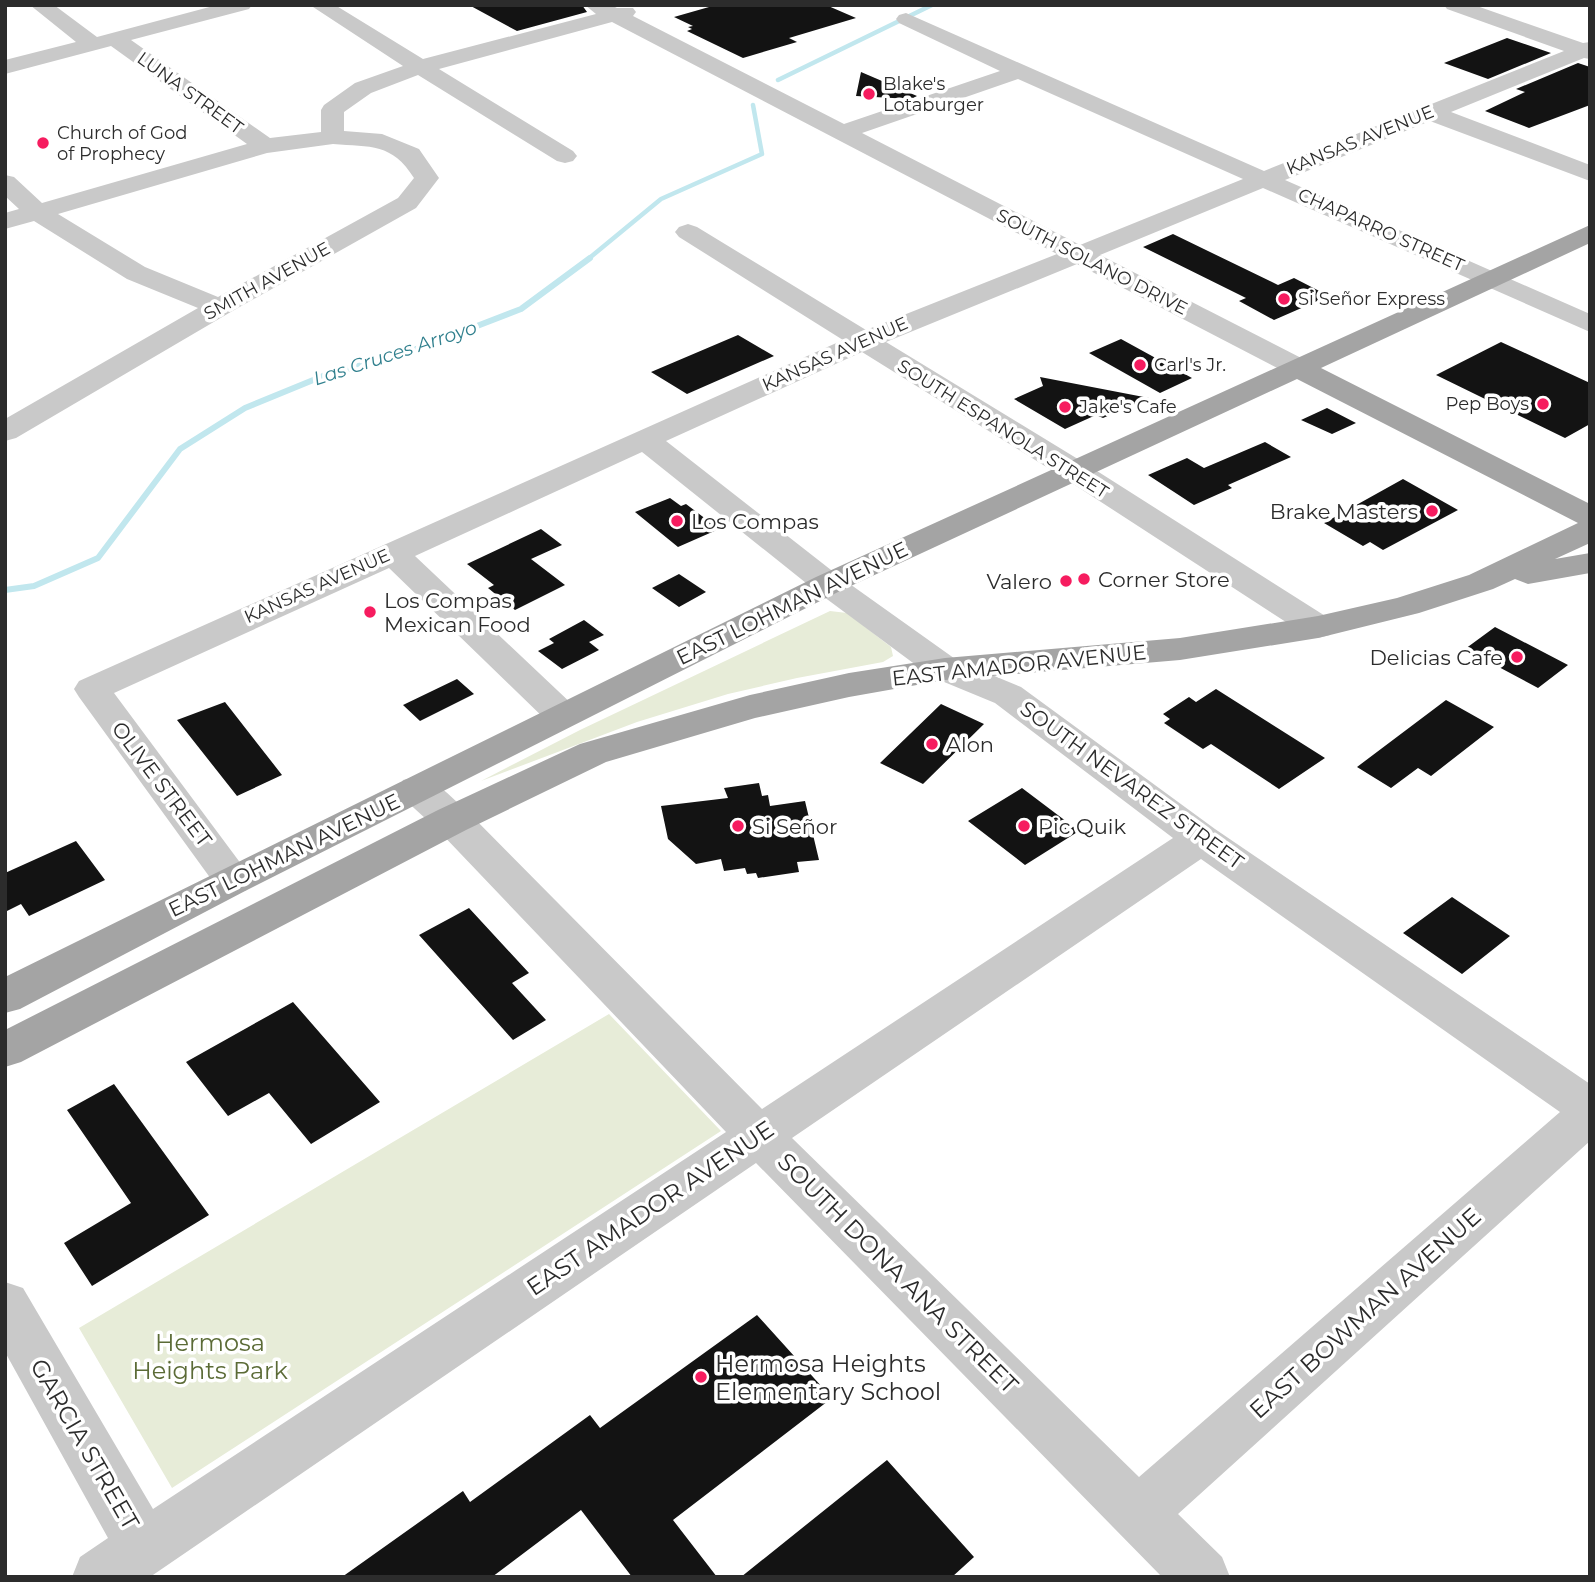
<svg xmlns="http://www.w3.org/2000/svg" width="1595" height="1582" viewBox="0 0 1595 1582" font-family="Montserrat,sans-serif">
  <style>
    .green { fill: #e7ecd8 }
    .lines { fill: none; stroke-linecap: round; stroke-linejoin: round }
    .stream-far1 { stroke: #c1e7ee; stroke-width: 4.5 }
    .stream { stroke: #c1e7ee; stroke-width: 6 }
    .building { fill: #131313 }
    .minor { fill: #c9c9c9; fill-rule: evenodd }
    .major { fill: #a4a4a4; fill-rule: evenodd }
    .poi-dot { fill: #f61c5f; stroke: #fff; stroke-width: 2.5 }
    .labels { text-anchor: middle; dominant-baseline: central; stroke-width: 7; stroke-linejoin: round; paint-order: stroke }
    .far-poi-label { font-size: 18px; fill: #2c2c2c; stroke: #fff; text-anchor: start }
    .far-street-label { font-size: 18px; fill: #2c2c2c; stroke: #fff }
    .far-water-label { font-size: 19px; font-style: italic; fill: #31808e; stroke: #fff }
    .poi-label { font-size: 21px; fill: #2c2c2c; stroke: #fff; text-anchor: start }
    .street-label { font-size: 21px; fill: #2c2c2c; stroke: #fff }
    .near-street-label { font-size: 24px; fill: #2c2c2c; stroke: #fff }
    .near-park-label { font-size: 24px; fill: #5b6b36; stroke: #fff }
    .near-poi-label { font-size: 24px; fill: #2c2c2c; stroke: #fff; text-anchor: start }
  </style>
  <rect width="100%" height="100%" fill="#fff"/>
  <path class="green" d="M830,611L847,613L891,647L893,656L883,662L797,678L728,694L637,722L481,781L580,730Z
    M609,1014L721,1131L172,1488L79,1328Z"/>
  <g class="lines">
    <path class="stream-far1" d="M778,80L932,5
      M587,260L661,199L762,154L753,105"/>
    <path class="stream" d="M5,590L34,586L98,558L180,449L245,408L323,376L420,348L521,309L590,258"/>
  </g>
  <path class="building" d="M469,5H582L587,12L517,31Z
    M716,5H826L856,18L789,38L797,42L743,58L687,31L692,29L688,27L693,26L674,17Z
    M1507,38L1551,53L1488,79L1444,63Z
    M1578,63L1590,67V105L1529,128L1485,111L1525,92L1516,89Z
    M861,72L917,96L911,99L856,96Z
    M1173,234L1278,285L1294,278L1329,296L1274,320L1239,301L1246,298L1143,247Z
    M738,335L774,356L687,394L651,372Z
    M1121,339L1192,378L1160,393L1089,353Z
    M1501,342L1590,383V424L1565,438L1436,375Z
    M1040,377L1149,398L1103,418L1096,415L1065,429L1014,399L1043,386Z
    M1327,408L1356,423L1332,434L1301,420Z
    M1265,442L1291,457L1228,485L1232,488L1194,505L1148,475L1187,458L1204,468Z
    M1403,479L1458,510L1383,550L1370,542L1363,546L1324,523Z
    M670,498L681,506L686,504L719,529L678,547L635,512Z
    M541,529L562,545L531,559L565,585L515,610L488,588L494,585L467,564Z
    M679,574L706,592L679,607L652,588Z
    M584,620L604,635L589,642L599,650L562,669L538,651L554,643L549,639Z
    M1495,627L1518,639L1568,665L1538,688L1465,649Z
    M457,679L474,694L420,721L403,705Z
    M1216,689L1325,758L1279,789L1211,744L1203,749L1164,723L1170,719L1163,714L1189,697L1196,702Z
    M1446,700L1494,727L1431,776L1418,768L1391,788L1357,767Z
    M225,702L282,775L237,796L177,720Z
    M941,704L984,724L923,784L880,763Z
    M759,783L762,796L768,795L770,806L805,801L819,860L797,862L799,872L758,878L756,873L747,874L745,868L724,871L721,859L696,864L668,839L661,806L728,798L724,788Z
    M1022,788L1079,831L1025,865L968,821Z
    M76,841L105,880L29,916L21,904L5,912V873Z
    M1452,897L1510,936L1462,974L1403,933Z
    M469,908L529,973L512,983L546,1020L513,1040L419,935Z
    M293,1002L380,1102L311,1144L269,1093L228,1116L186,1062Z
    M114,1084L209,1215L92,1286L64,1243L131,1203L67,1110Z
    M757,1315L832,1398L673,1520L717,1577H632L581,1510L492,1577H342L463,1491L470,1502L590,1415L600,1428Z
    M887,1460L974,1557L952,1577H741Z"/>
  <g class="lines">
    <path class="minor" d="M30,5H54L97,37L217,5H252L249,9L131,40L270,138L321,132V110L324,105L355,83L403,66L310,5H335L423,59L596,14L585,5H611L617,8H633L636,12L633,16L844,124L1000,71L899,23L896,19L899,15L906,13L1264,171L1564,51L1447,9L1444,5H1474L1583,43L1590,42V59L1584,58L1451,112L1590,165V181L1430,121L1285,180L1590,314V332L1263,188L1100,255L1309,362L1313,368L1309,374L1299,377L1289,374L1077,264L886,342L1086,464L1330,619L1335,627L1330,635L1318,638L1306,635L1064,478L862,352L666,441L840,577L958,661L1021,687L1215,829L1590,1084V1141L1178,1514L1222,1557L1230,1577H1162L756,1163L150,1577H72L80,1557L108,1538L5,1352V1282L23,1288L153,1509L726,1132L438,830L403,798L398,789L403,780C431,772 446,793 466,810L762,1109L1173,838L995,703L932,677L816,591L642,452L415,556L575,707L580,715L575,723L562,727L549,723L389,568L114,693L253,880L247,890L233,895L219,890L79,697L74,689L79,681L843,340L679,237L675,232L679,227L688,224L697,227L866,330L1057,254L612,22L439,69L573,151L577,156L573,161L565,163L557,161L418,75L371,93L344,112V131L382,134L419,149L439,178L416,208L229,313L16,438L5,441V419L198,308L127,279L34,221L5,229V213L19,209L5,196V175L14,177L42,203L247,144L111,46L5,74V60L76,42ZM1018,79L1243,179L1080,245L862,133ZM333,144C371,147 392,143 414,178L398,198L218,297L145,267L58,214L267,153ZM1201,859L1560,1112L1139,1477L792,1138Z"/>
    <path class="major" d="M1590,225V243L1321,368L1590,504V543L1555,559L1590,553V573L1528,584L1515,579L1493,589L1419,613L1318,638L1180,660L945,680L849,697L755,718L606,762L466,830L21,1062L5,1067V1030L438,810L580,744L750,695L849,673L945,658L1180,638L1318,616L1397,598L1469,575L1578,523L1297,379L840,591L247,890L20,1009L5,1013V977L816,577Z"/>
  </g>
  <g class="poi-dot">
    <circle cx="869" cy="94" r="7"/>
    <circle cx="43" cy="143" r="7"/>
    <circle cx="1284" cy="299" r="7"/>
    <circle cx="1140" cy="365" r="7"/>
    <circle cx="1543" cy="404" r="7"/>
    <circle cx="1065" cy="407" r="7"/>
    <circle cx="1432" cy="511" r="7"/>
    <circle cx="677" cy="521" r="7"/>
    <circle cx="1084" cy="579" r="7"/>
    <circle cx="1066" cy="581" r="7"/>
    <circle cx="370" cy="612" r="7"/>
    <circle cx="1517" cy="657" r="7"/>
    <circle cx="932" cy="744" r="7"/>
    <circle cx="738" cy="826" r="7"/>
    <circle cx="1024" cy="826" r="7"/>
    <circle cx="701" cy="1377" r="7"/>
  </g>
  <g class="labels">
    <g class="far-poi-label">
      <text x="883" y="84">Blake's<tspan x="883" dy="21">Lotaburger</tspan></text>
      <text x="57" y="133">Church of God<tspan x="57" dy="21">of Prophecy</tspan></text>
      <text x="1298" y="299">Si Señor Express</text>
      <text x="1154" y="365">Carl's Jr.</text>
      <text x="1529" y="404" text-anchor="end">Pep Boys</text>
      <text x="1079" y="407">Jake's Cafe</text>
    </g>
    <g class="far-street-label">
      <text transform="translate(190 93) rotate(36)">LUNA STREET</text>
      <text transform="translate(1360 140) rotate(-22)">KANSAS AVENUE</text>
      <text transform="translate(1381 230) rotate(24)">CHAPARRO STREET</text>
      <text transform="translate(1092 262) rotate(27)">SOUTH SOLANO DRIVE</text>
      <text transform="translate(267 281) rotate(-29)">SMITH AVENUE</text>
      <text transform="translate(835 354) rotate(-24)">KANSAS AVENUE</text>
      <text transform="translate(1003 429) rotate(32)">SOUTH ESPANOLA STREET</text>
      <text transform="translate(317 586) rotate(-24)">KANSAS AVENUE</text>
    </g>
    <g class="far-water-label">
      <text transform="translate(395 353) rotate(-18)">Las Cruces Arroyo</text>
    </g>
    <g class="poi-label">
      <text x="1418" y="511" text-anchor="end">Brake Masters</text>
      <text x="691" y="521">Los Compas</text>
      <text x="1098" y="579">Corner Store</text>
      <text x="1052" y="581" text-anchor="end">Valero</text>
      <text x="384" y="600">Los Compas<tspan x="384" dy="24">Mexican Food</tspan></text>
      <text x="1503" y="657" text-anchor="end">Delicias Cafe</text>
      <text x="946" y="744">Alon</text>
      <text x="752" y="826">Si Señor</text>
      <text x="1038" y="826">Pic Quik</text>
    </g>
    <g class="street-label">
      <text transform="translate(792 603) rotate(-26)">EAST LOHMAN AVENUE</text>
      <text transform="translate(1019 665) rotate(-6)">EAST AMADOR AVENUE</text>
      <text transform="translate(162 784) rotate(53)">OLIVE STREET</text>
      <text transform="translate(1132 785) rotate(36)">SOUTH NEVAREZ STREET</text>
      <text transform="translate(284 855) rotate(-26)">EAST LOHMAN AVENUE</text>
    </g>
    <g class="near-street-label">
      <text transform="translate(650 1208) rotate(-34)">EAST AMADOR AVENUE</text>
      <text transform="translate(898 1273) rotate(45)">SOUTH DONA ANA STREET</text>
      <text transform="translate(1365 1313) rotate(-42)">EAST BOWMAN AVENUE</text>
      <text transform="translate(85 1444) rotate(60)">GARCIA STREET</text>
    </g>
    <g class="near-park-label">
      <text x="210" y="1342">Hermosa<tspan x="210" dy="28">Heights Park</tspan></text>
    </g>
    <g class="near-poi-label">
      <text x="715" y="1363">Hermosa Heights<tspan x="715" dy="28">Elementary School</tspan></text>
    </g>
  </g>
  <rect width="1595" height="1582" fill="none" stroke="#2c2c2c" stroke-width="14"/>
</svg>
